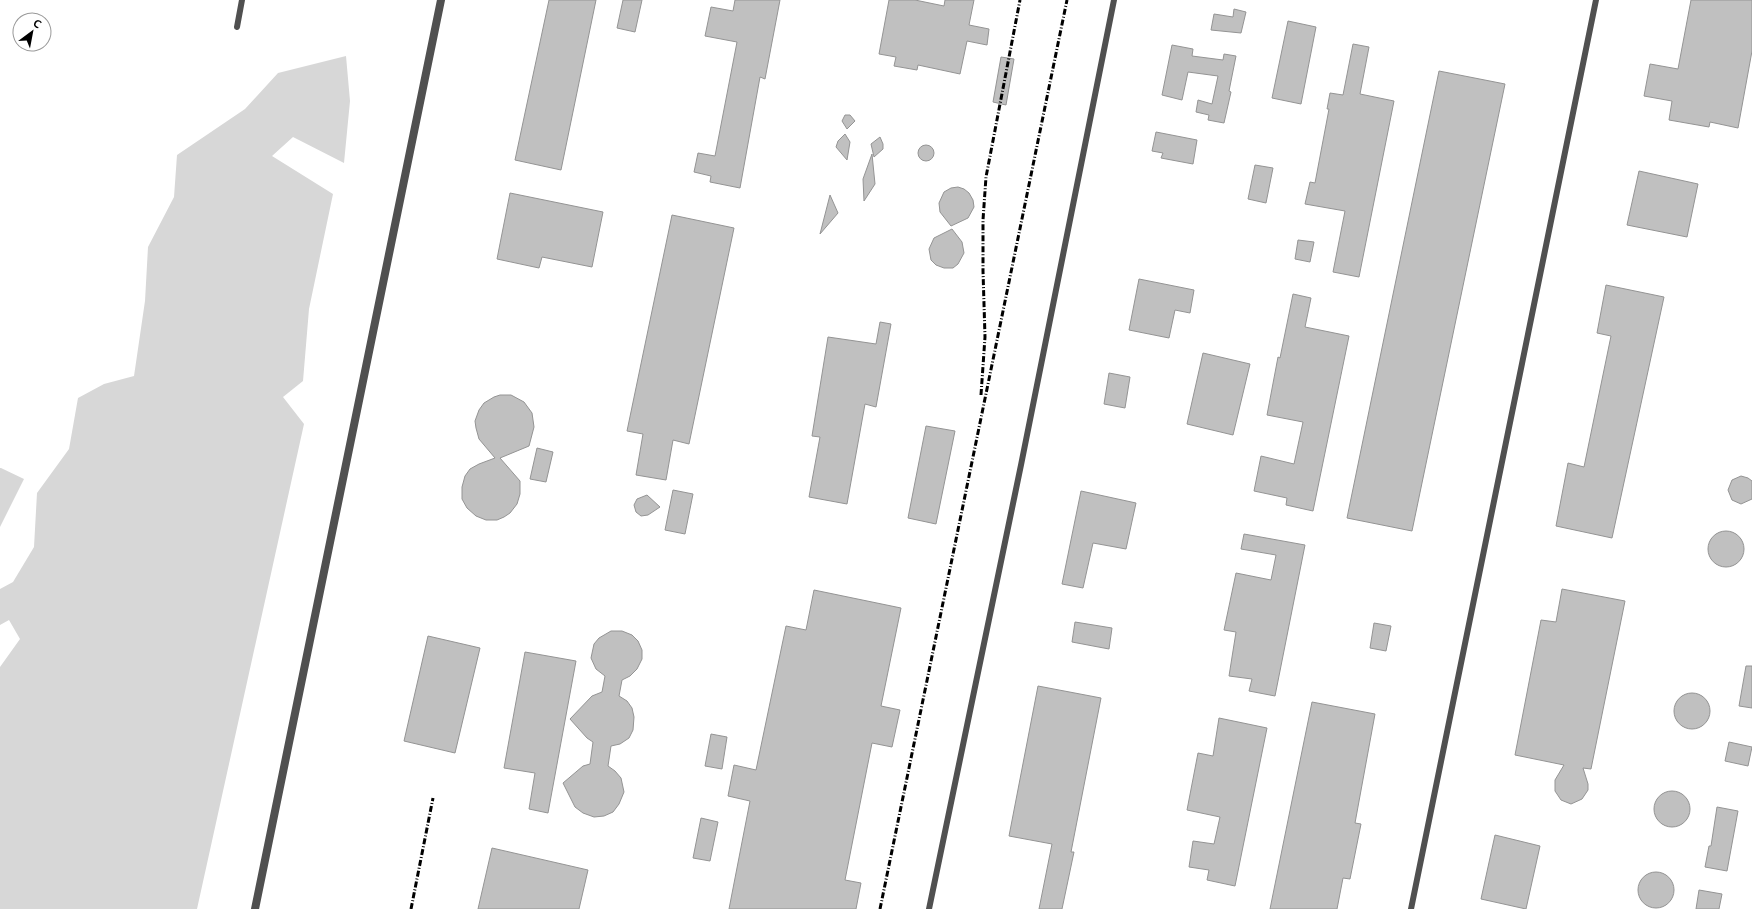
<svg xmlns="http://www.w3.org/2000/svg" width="1752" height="909" viewBox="0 0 1752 909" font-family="Ubuntu,sans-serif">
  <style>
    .green { fill: #d7d7d7 }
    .building { fill: #c0c0c0; stroke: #949494 }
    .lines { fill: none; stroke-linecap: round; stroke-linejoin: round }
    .lane { stroke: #505050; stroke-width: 6 }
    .street { stroke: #505050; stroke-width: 8 }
    .rail { stroke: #000; stroke-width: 3; stroke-dasharray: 6 2 1 2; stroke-linecap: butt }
  </style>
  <rect width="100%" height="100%" fill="#fff"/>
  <path class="green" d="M346,56L350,101L344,163L293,137L272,156L333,194L309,309L303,381L283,397L304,424L197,909H0V667L20,639L9,620L0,625V589L13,582L34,547L37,493L69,449L78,398L104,384L134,376L145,301L148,247L174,197L177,155L245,109L278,73Z
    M1,468L24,479L0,527V468Z"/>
  <path class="building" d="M549,0H596L561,170L515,160Z
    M623,0H642L635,32L617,28Z
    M735,0H780L765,79L760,77L740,188L710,182L711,176L694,172L698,153L715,156L737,42L705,36L711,7L733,11Z
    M889,0H915L944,6L945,0H974L969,25L989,29L987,45L967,41L960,74L918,65L917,70L894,66L896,57L879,54Z
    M1691,0H1752V51L1738,128L1710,122L1709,127L1669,120L1672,101L1644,96L1650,64L1678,69Z
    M1234,9L1246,12L1241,33L1211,30L1214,14L1233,17Z
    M1288,21L1316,27L1301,104L1272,98Z
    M1353,44L1369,47L1360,94L1394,101L1359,277L1333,272L1345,211L1305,204L1310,182L1315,183L1329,109H1327L1330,93L1343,95Z
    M1172,45L1193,49L1192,56L1223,60L1224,54L1236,56L1229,91L1231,92L1224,123L1208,120L1209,115L1196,112L1198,100L1212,104L1218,76L1188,72L1182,100L1162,95Z
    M1001,57L1014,59L1006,105L993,102Z
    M1439,71L1505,84L1412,531L1347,518Z
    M845,115H850L855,121L847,129L842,121Z
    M1156,132L1197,140L1193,164L1161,158L1163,153L1152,151Z
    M845,134L850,142L847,160L836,147L838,141Z
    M880,137L883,144V149L874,157L871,144Z
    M918 153a8 8 0 1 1 16 0a8 8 0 1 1-16 0Z
    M872,154L875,184L864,201L863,179Z
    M1255,165L1273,168L1266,203L1248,199Z
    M1639,171L1698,184L1687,237L1627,225Z
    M958,187L964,189L969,193L973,200L974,207L968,218L951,226L940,212L939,203L944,192L951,188Z
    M510,193L603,212L592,267L542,257L539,268L497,259Z
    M830,195L838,213L820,234Z
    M672,215L734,228L689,444L673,440L666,480L636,475L643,434L627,431Z
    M952,229L962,242L964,253L958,264L953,268H944L936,265L931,260L929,249L934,238Z
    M1298,240L1314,242L1310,262L1295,259Z
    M1139,279L1194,290L1190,313L1175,310L1169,338L1129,330Z
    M1606,285L1664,297L1612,538L1556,526L1568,463L1584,467L1611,336L1597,333Z
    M1293,294L1311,298L1305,327L1349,336L1313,511L1286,505L1287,498L1254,491L1261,456L1294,464L1303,422L1267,415L1278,357L1280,358Z
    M880,322L891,324L876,407L865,404L847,504L809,497L820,437L812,436L828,337L876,344Z
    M1203,353L1250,364L1233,435L1187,424Z
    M1109,373L1130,377L1125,408L1104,404Z
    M500,395H511L524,402L532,413L534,427L529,446L500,458L520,481V494L517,504L510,513L504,517L497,520H486L476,516L467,508L462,499V487L465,476L470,469L479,464L495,458L479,439L476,428L475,421L479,410L484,403L494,397Z
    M926,426L955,431L936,524L908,518Z
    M537,448L553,452L546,482L530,479Z
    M1741,476L1748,478L1752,481V499L1741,504L1732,500L1728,490L1732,480Z
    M673,490L693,494L685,534L665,530Z
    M1081,491L1136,503L1126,549L1093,543L1083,588L1062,584Z
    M647,495L660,507L648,515L641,516L636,512L634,505L637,499Z
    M1708 549a18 18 0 1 1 36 0a18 18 0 1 1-36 0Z
    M1244,534L1305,545L1275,696L1249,691L1252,679L1229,676L1236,632L1224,630L1236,573L1271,580L1276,555L1241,549Z
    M1562,589L1625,601L1591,769L1583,768L1588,784V790L1582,799L1571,804L1561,800L1555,791V780L1564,765L1515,755L1541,620L1556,622Z
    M814,590L901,608L881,706L900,710L892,747L872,743L845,880L861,883L856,909H729L750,801L728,796L734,765L756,770L786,626L806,630Z
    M1075,622L1112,628L1109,649L1072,642Z
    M1374,623L1391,626L1386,651L1370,648Z
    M611,631H622L632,635L638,641L642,650V659L637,669L630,676L622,680L619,696L627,701L632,708L634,717L633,730L629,738L620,744L611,746L608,766L615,771L621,778L624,792L619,804L613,812L604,816L594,817L583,813L575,807L563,783L583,766L590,764L593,742L587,738L570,719L592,696L602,692L605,676L596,669L591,658L594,644L599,638Z
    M428,636L480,648L455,753L404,741Z
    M525,652L576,661L548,813L529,809L535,773L504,768Z
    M1746,666H1752V708L1739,706Z
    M1038,686L1101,698L1071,852H1074L1062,909H1039L1052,844L1009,836Z
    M1674 711a18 18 0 1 1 36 0a18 18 0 1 1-36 0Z
    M1312,702L1375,714L1355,823L1361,824L1350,879L1343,878L1337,909H1270Z
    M1219,718L1267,728L1235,886L1207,880L1209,870L1189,867L1193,841L1214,844L1220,817L1187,810L1198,753L1213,756Z
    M711,734L727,737L722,769L705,766Z
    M1729,742L1752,747L1748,766L1725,761Z
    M1654 809a18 18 0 1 1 36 0a18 18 0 1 1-36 0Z
    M1717,807L1738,811L1727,871L1705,867L1709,846H1711Z
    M701,818L718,822L710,861L693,858Z
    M1495,835L1540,846L1526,909L1481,899Z
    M492,848L588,870L579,909H478Z
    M1638 890a18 18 0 1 1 36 0a18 18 0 1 1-36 0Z
    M1699,890L1722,894L1719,909H1696Z"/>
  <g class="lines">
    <path class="lane" d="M237,27L242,0
      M929,909L1021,465L1114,0
      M1411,909L1596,0"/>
    <path class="street" d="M255,909L441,0"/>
    <path class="rail" d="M981,395L985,337L983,271V220L986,177L1020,0
      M411,909L433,798
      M880,909L1067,0"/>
  </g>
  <g transform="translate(32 32) rotate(32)"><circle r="19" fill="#ffffff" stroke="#999999"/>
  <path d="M0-3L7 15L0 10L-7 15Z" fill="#000000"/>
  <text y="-6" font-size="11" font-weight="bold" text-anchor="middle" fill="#000000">С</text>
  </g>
</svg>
